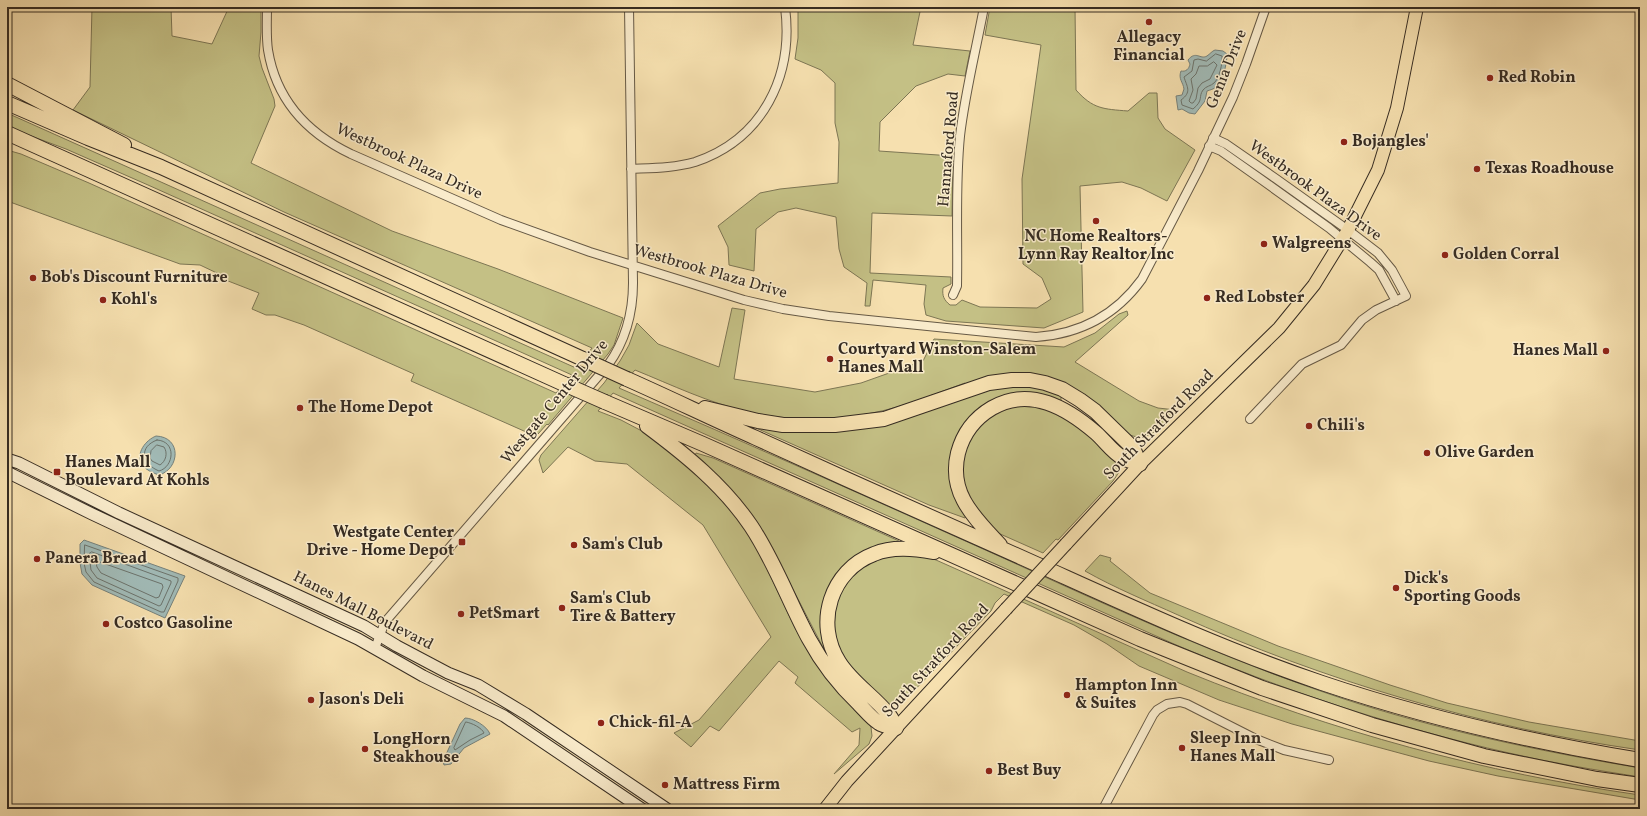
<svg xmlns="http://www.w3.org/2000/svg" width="1647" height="816" viewBox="0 0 1647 816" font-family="Vollkorn,serif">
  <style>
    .green { fill: #c4c085; stroke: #7d7654 }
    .water { fill: #a1bab6; stroke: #76817b }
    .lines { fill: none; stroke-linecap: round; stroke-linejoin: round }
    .shore { stroke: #6c736c; stroke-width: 1 }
    .street-casing { stroke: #665945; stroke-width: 10 }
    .secondary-casing { stroke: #362c22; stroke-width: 13 }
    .primary-casing { stroke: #362c22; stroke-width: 14 }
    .highway-casing { stroke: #362c22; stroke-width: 16 }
    .street { stroke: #f9ebcb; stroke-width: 8 }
    .secondary { stroke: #f9ebcb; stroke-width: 11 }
    .primary { stroke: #f6e0af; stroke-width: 12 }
    .highway { stroke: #f6e0af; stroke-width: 14 }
    .primary-bridge-casing { stroke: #362c22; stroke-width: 14; stroke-linecap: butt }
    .highway-bridge-casing { stroke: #362c22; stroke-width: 16; stroke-linecap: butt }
    .primary-bridge { stroke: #f6e0af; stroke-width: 12 }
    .highway-bridge { stroke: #f6e0af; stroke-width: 14 }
    .poi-dot { fill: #8f2418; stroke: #f9ebcb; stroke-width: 1.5 }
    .labels { text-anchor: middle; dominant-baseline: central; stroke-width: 3; stroke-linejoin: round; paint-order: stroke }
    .poi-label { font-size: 16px; font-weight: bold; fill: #362c22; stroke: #f9ebcb; text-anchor: start }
    .street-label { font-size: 16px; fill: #362c22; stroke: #f9ebcb }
  </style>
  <rect width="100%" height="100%" fill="#f6e0af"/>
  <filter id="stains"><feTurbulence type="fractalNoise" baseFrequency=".005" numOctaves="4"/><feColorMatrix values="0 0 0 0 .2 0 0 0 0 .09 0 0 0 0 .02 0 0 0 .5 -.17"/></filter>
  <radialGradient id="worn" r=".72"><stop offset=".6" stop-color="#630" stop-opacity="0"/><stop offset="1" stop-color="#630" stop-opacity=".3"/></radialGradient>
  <path class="green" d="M92,7H171L172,36L212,44L229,7H261V32L259,56L262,68L274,99L275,106L251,163L392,231L498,269L623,318L614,345L608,354L548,425L547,424L538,434L531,438L533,435L411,381L414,374L304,325L275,315H266L252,309L259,293L223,279L219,274L200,265L180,264L10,202L7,208V150L21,154L89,183L556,393L572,375L148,185L66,149L7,127V113L576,368L592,348L284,212L73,110L90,87Z
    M798,7H921L913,45L970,51L965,76L948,74L916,86L880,122L879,151L953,156L952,216L872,213L870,273L951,277V284L943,288C942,296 944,300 950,305H956L962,300L980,307L1037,308L1051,299L1042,278L1023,264L1022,179L1041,45L985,35L990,7H1075L1076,90C1093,109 1103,109 1128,111L1149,93H1157L1158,118L1165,129L1195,150L1167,201L1141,188L1122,182L1080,186L1083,312L1044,328L946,321L926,315L924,304L926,285L873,280L870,306H865L867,283L844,267L839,249L836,217L796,208L778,212L756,229L754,271L729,265L728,247L718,226L760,193L780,189L838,183L839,142L835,123V83L821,70L795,59L798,38Z
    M732,308L745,310L734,379L815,392L861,383L923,361L934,339L1064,347L1095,333L1119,314L1127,311L1128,315L1075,362L1139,401L1158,408L1176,410V412C1162,425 1150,443 1130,435L1072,388L966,385L965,383C934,394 904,407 872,413C832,421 788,421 749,412C709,403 672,385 635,370L619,388C747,443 874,500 1001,557C1113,608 1224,659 1341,698C1438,730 1539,751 1640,768V777C1596,770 1552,763 1509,753C1394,727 1282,690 1174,644L613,393L598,411L621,420L657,439L715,488L753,539L795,628L816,664L838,691L860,716L869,723L871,727L872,736L869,744L834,774L859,745L860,728L852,732L795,683L798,677L779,661L719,731L710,726L691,747L674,733L699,720L771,637L703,525L627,464L595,461L568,447L543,473L539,460L541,455L604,383L620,361L629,345L637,323L658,344L719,367Z
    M1001,385H1034L1061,396V401L1012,395L961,436L966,515L965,518L929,505L756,428L758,424L809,430Z
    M1026,403L1065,414L1120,464C1121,471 1117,475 1113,481L1058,540L1056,539L1043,553L998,533L967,500L960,470L971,433L997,409Z
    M696,453L713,458L899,541L898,545L834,581L828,657L786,576L695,455Z
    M885,554H917L936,560L1187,672C1332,731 1485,773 1640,795V800L1498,776L1429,761L1292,724L1219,700L1139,666L1107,644L1074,625L1004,594L995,603L991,611L904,701L893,705L886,704L852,672L833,638V605L853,571Z
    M1100,555L1111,558L1110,561L1150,593L1278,646L1390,685L1447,703L1529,722L1640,741V750C1480,727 1325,681 1178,615C1147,601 1115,588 1085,571Z"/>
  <path class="water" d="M1215,50L1223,51L1227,54C1227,63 1223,82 1216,87C1214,89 1210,90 1207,91L1205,101L1195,114L1189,113L1182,109L1178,110L1176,96L1182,95L1184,89C1183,82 1178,79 1181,71C1186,72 1189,69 1190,64L1188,60C1196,50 1200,60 1207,56C1210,54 1212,51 1215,50Z
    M156,436C182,437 180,469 159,475C153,473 146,470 142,465C135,453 146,440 156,436Z
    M84,540L185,576L165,618L92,585L82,574L80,563V544Z
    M465,718C473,718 487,726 490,734L464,748L451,764L444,765L443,761L460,724Z"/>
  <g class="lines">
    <path class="shore" d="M1216,54L1222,56C1223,63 1219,79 1214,83C1211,86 1206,86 1203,90C1198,97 1204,100 1193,109L1182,105L1181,100C1192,92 1187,87 1184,77L1192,71L1194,60L1198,59L1206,61Z
      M1214,62L1217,65L1210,79L1202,83L1198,88L1196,99L1193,103H1191L1189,101L1193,90L1191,79L1196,74L1199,66H1207Z
      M157,440C177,441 174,467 159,471C142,464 138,447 157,440Z
      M157,445L164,447C168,453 166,461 160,465L152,461L150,458L151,451Z
      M85,545L178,578V581L164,612H161L94,582L86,572L84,563Z
      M92,552L171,581V583L161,605L159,606L97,578L91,570L89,554Z
      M97,561L162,584L163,587L159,597L156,598L101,573L97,567L96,563Z
      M466,722C472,723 482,728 484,733L470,740L455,750L454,748Z"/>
    <g class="street-casing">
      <path id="street" d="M267,7C267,21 266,36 268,50C276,99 307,133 351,154L501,220L590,252L744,300L783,309L829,316L1036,337C1080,334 1116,315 1142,279L1198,171L1233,97L1246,64L1266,7
        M1213,138L1226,144L1275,178L1348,230L1378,253L1392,270L1406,296L1376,310L1362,320L1341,345L1302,364L1250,419
        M1209,146L1221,151L1262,180L1329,228L1370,262L1379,270L1396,301
        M631,169C652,168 674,168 695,162C763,139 794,76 785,7
        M953,295L957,286C958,236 955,186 960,136C965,93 976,50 984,7
        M375,648L385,622L608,365C626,340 633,313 633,283L629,7
        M1103,809L1153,715L1157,710L1167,704L1180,702L1187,704L1256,739L1284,750L1329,760"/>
    </g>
    <g class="secondary-casing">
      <path id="secondary" d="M7,459L19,463L119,513L364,626L397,646L448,673L478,685L526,714L667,809
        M7,472L92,514L358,639L423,676L504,716L642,809"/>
    </g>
    <g class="primary-casing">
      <path id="primary" d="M1066,544L1140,464L1279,328L1314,285L1348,230L1378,170L1397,108L1417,7
        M825,809L847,781L1006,609"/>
    </g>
    <g class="highway-casing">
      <path id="highway" d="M7,84L124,145
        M7,103L88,138L161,167L583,359
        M7,133L564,384
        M627,379C670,398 713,419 756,438C852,482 948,525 1045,568C1136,609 1227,651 1322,683C1426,718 1532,742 1640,760
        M605,402L703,444L1140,639L1262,688L1372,725L1484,756L1597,779L1640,785
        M705,408L758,421L783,425H835L884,419L989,383L1012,380H1030L1045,383L1062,389L1080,400L1095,411L1133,448L1140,464
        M647,426C686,455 724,486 751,526C775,562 789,602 809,639C822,663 839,685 859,704C865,710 871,718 879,723C883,726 891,727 896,728
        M1000,545C975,518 948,494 958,453C963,434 975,418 992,408C1030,386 1067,408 1096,433C1105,441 1113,453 1123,458C1128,461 1135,462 1140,464
        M896,728C894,724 892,718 889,715C874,696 852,683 839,662C814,623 831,570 874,554C893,546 915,549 934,552"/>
    </g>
    <use href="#street" class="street"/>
    <use href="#secondary" class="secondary"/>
    <use href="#primary" class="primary"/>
    <use href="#highway" class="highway"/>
    <g class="primary-bridge-casing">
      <path id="primary-bridge" d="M1006,609L1066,544"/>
    </g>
    <g class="highway-bridge-casing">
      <path id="highway-bridge" d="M583,359L627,379
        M564,384L605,402"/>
    </g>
    <use href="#primary-bridge" class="primary-bridge"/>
    <use href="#highway-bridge" class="highway-bridge"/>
  </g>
  <g class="poi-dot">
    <circle cx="1149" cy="22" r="4"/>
    <circle cx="1490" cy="78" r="4"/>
    <circle cx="1344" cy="142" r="4"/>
    <circle cx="1477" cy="169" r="4"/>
    <circle cx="1096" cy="221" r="4"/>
    <circle cx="1264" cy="244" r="4"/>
    <circle cx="1445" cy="255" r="4"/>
    <circle cx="33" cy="278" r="4"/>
    <circle cx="1207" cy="298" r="4"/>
    <circle cx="103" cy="300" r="4"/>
    <circle cx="1606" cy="351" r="4"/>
    <circle cx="830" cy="359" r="4"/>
    <circle cx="300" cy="408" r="4"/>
    <circle cx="1309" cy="426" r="4"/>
    <circle cx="1427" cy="453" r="4"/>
    <rect x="53" y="468" width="8" height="8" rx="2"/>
    <rect x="458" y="538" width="8" height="8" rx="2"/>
    <circle cx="574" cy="545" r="4"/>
    <circle cx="37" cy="559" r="4"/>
    <circle cx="1396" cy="588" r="4"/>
    <circle cx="562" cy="608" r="4"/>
    <circle cx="461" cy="614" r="4"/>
    <circle cx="106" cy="624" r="4"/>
    <circle cx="1067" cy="695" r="4"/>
    <circle cx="311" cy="700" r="4"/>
    <circle cx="601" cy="723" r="4"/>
    <circle cx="1182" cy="748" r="4"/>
    <circle cx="365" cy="749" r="4"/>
    <circle cx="989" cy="771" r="4"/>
    <circle cx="665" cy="785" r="4"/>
  </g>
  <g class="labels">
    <g class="poi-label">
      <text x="1149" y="38" text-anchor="middle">Allegacy<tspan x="1149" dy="18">Financial</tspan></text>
      <text x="1498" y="78">Red Robin</text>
      <text x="1352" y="142">Bojangles'</text>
      <text x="1485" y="169">Texas Roadhouse</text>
      <text x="1096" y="237" text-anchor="middle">NC Home Realtors-<tspan x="1096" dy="18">Lynn Ray Realtor Inc</tspan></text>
      <text x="1272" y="244">Walgreens</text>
      <text x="1453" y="255">Golden Corral</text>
      <text x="41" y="278">Bob's Discount Furniture</text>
      <text x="1215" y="298">Red Lobster</text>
      <text x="111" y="300">Kohl's</text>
      <text x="838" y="350">Courtyard Winston-Salem<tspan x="838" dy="18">Hanes Mall</tspan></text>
      <text x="1598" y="351" text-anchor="end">Hanes Mall</text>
      <text x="308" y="408">The Home Depot</text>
      <text x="1317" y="426">Chili's</text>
      <text x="1435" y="453">Olive Garden</text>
      <text x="65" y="463">Hanes Mall<tspan x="65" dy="18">Boulevard At Kohls</tspan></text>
      <text x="454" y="533" text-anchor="end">Westgate Center<tspan x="454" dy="18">Drive - Home Depot</tspan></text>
      <text x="582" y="545">Sam's Club</text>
      <text x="45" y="559">Panera Bread</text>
      <text x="1404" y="579">Dick's<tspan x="1404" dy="18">Sporting Goods</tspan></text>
      <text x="570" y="599">Sam's Club<tspan x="570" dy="18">Tire &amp; Battery</tspan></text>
      <text x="469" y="614">PetSmart</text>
      <text x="114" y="624">Costco Gasoline</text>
      <text x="1075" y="686">Hampton Inn<tspan x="1075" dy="18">&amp; Suites</tspan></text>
      <text x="319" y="700">Jason's Deli</text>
      <text x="609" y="723">Chick-fil-A</text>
      <text x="1190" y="739">Sleep Inn<tspan x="1190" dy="18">Hanes Mall</tspan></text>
      <text x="373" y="740">LongHorn<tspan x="373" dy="18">Steakhouse</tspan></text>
      <text x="997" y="771">Best Buy</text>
      <text x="673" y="785">Mattress Firm</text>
    </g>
    <g class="street-label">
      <text transform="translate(1227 69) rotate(-68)">Genia Drive</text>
      <text transform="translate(949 149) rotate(-85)">Hannaford Road</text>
      <text transform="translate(409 162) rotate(25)">Westbrook Plaza Drive</text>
      <text transform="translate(1315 191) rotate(36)">Westbrook Plaza Drive</text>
      <text transform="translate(710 272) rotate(16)">Westbrook Plaza Drive</text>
      <text transform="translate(555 402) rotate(-50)">Westgate Center Drive</text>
      <text transform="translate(1159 425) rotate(-45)">South Stratford Road</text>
      <text transform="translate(363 611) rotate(27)">Hanes Mall Boulevard</text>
      <text transform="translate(936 661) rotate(-47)">South Stratford Road</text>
    </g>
  </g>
  <rect width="1647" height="816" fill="none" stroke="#f6e0af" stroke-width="24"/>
  <rect x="8" y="8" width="1631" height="800" fill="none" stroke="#362c22" stroke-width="2"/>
  <rect x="12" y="12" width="1623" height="792" fill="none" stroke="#362c22"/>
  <rect width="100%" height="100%" filter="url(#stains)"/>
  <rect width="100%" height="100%" fill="url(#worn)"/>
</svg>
